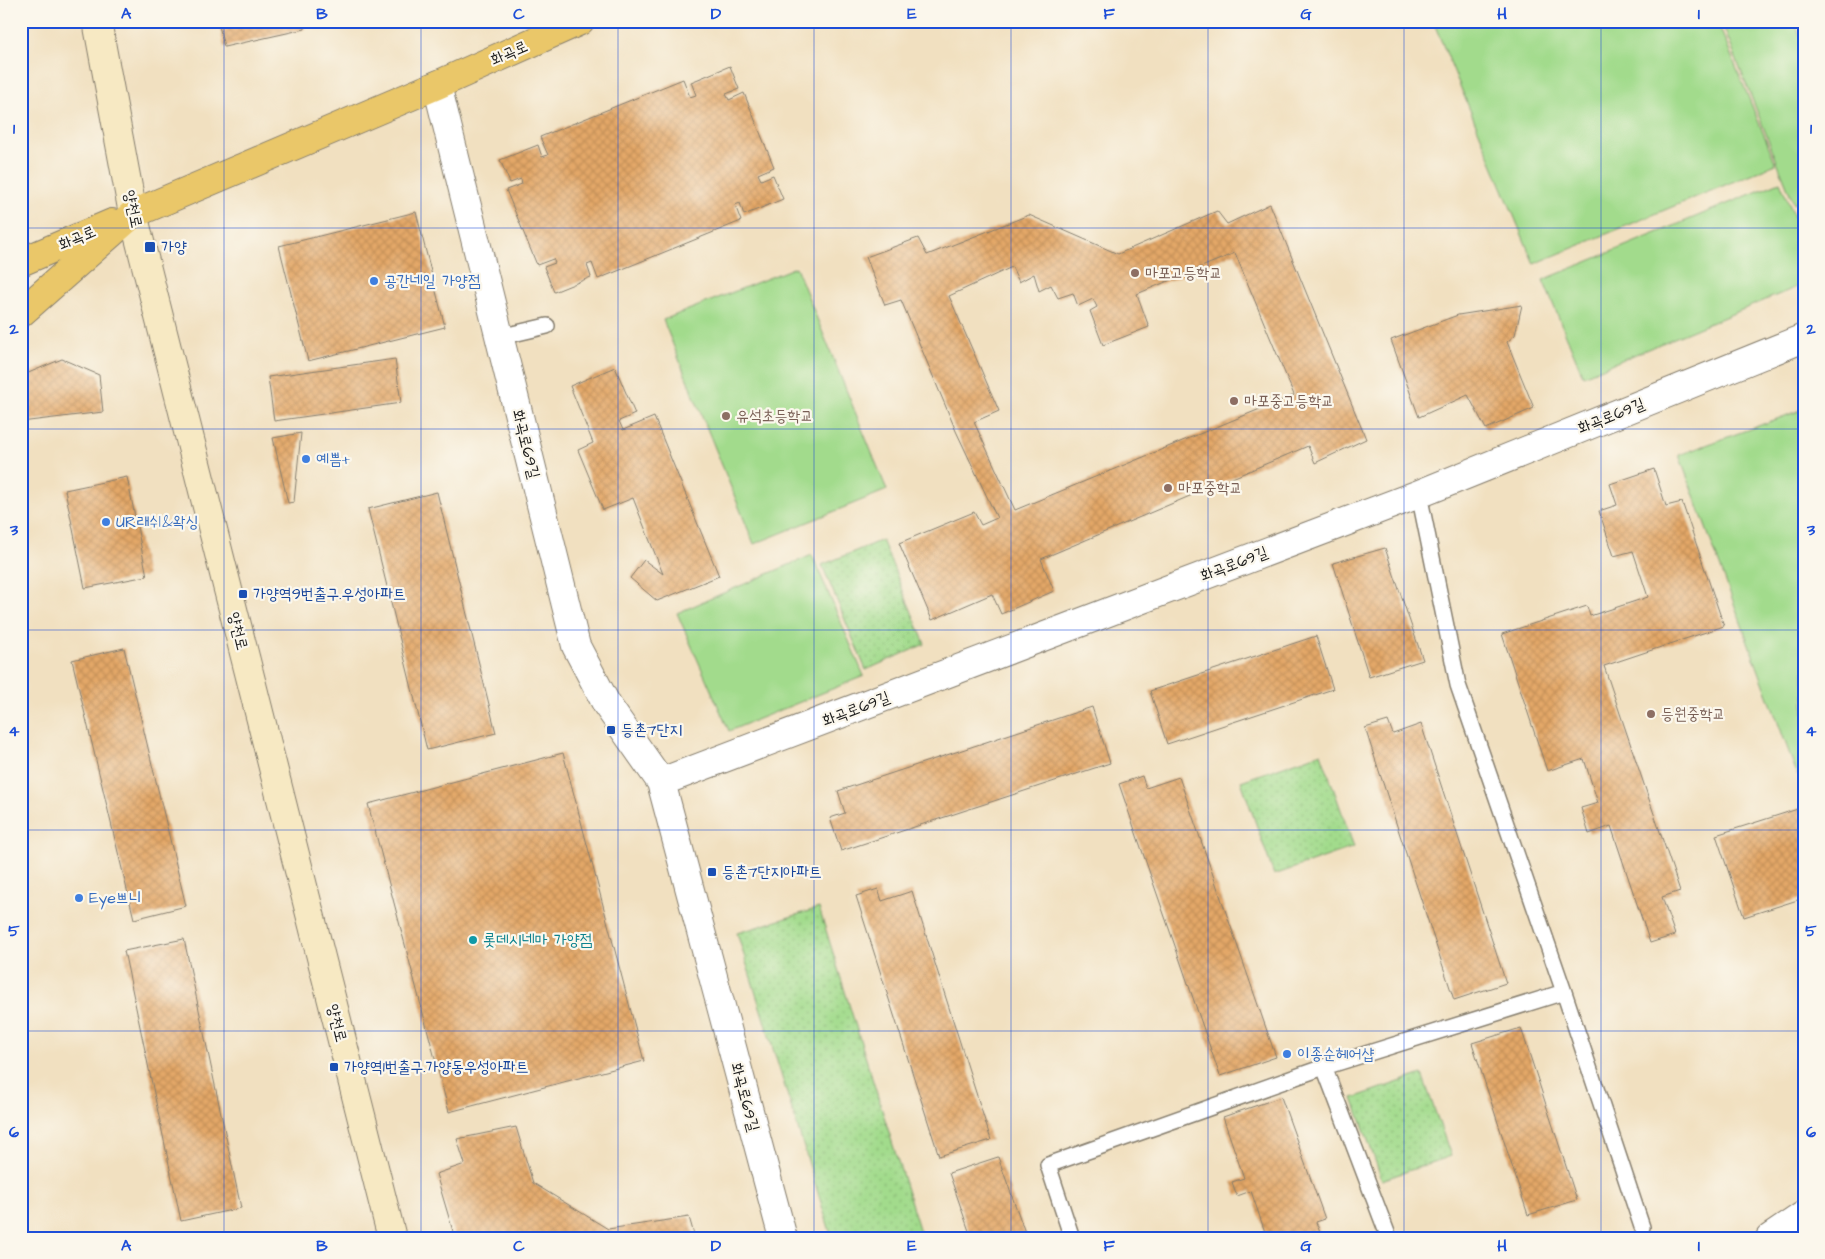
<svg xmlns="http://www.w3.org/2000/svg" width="1825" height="1259" viewBox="0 0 1825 1259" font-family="'Architects Daughter','Poor Story',sans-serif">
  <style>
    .grass { fill: #a2db8c; stroke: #5f7c54 }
    .park { fill: url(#park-dots); stroke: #5f7c54 }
    .building { fill: url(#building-cross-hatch); fill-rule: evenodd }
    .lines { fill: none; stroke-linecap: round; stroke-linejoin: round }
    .lane-casing { stroke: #867e6e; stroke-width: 18 }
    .street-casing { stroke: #867e6e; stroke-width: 30 }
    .secondary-casing { stroke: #867e6e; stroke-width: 30 }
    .primary-casing { stroke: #867e6e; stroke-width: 30 }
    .lane { stroke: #fff; stroke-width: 15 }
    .street { stroke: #fff; stroke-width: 28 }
    .secondary { stroke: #f7e9c3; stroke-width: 28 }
    .primary { stroke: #eac769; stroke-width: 28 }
    .grid { fill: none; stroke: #1d4ed8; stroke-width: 1; stroke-opacity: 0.55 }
    .transit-dot { fill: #1a4fb4; stroke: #fbf7ec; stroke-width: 2 }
    .education-dot { fill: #8d6e63; stroke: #fbf7ec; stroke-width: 2 }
    .shop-dot { fill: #3f7fe0; stroke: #fbf7ec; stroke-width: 2 }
    .culture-dot { fill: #0f9aa8; stroke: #fbf7ec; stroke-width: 2 }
    .labels { text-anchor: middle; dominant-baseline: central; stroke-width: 4.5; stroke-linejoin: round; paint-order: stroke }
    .street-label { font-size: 16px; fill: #1c1c1c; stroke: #fbf7ec }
    .transit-label { font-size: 16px; fill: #164399; stroke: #fbf7ec; text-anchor: start }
    .education-label { font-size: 16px; fill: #785e54; stroke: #fbf7ec; text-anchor: start }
    .shop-label { font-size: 16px; fill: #366cbe; stroke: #fbf7ec; text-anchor: start }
    .culture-label { font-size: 16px; fill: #0d838f; stroke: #fbf7ec; text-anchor: start }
    .neatline { fill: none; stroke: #1d4ed8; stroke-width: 2 }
    .grid-label { font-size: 16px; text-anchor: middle; font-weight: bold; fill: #1d4ed8 }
  </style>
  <defs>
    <pattern id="park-dots" width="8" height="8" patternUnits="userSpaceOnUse" patternTransform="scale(1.25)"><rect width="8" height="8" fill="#a2db8c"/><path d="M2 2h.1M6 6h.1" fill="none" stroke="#8bbb78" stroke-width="1.8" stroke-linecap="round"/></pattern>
    <pattern id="building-cross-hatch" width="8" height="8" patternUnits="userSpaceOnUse" patternTransform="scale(1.25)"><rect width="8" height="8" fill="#e3a767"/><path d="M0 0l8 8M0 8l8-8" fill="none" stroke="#c28f59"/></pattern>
  </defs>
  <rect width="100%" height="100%" fill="#fbf7ec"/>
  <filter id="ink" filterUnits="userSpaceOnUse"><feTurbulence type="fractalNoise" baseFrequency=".02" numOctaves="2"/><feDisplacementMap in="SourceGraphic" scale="10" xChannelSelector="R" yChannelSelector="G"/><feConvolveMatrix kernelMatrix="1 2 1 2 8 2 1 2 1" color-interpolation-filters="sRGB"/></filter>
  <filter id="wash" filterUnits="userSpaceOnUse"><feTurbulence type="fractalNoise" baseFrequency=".0096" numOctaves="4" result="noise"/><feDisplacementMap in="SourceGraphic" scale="20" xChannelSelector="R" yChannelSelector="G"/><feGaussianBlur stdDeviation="1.12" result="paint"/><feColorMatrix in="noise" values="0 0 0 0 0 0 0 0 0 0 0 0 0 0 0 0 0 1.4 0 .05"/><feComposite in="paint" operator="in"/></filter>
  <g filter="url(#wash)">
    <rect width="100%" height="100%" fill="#f1e0c0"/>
    <path class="grass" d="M1433,21H1717L1776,164L1534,264Z
      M1721,21H1794L1804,45V200L1794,204Z
      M1780,182L1804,240V284L1583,376L1543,280Z
      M796,267L887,490L754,544L663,320Z
      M1804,409V772L1797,774L1679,455Z
      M812,555L864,676L729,731L677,613Z"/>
    <path class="park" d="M882,540L925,644L866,670L822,565Z
      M1321,753L1354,847L1274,875L1241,781Z
      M819,908L922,1238H832L737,933Z
      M1422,1074L1451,1156L1382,1180L1353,1098Z"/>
    <g id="blocks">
      <path class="building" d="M218,21H304L305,29L224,47Z
        M730,66L739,89L726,94L729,100L744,93L774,167L758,174L761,180L773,175L783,199L744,215L740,203L735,205L741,221L598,279L592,263L587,265L591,277L554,292L544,267L555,263L553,259L537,265L506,190L522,184L521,179L510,183L500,160L538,145L542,157L548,155L540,137L683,79L690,97L696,95L691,82Z
        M1270,204L1366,439L1315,463L1308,446L1041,559L1054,591L1001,614L992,594L932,620L899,543L974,512L981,525L997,518L956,431L901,300L885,305L866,257L918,238L927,255L1029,215L1118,254L1217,211L1227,224ZM1235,253L1294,395L1015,510L974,422L999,411L949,296L1012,267L1019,282L1034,274L1039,291L1051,285L1058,298L1073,293L1078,306L1093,299L1097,307L1090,311L1103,345L1149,327L1137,294Z
        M416,212L445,327L308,361L279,246Z
        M1522,305L1515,335L1507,342L1534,408L1486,429L1468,395L1419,417L1391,340L1458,315Z
        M62,359L99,375L103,412L21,422V376Z
        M395,359L401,403L274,421L268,377Z
        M615,367L635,414L619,421L623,430L654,417L719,576L657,601L630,578L644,560L663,574L633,498L603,510L578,450L593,443L570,386Z
        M301,433L294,502L288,503L273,438Z
        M1654,469L1666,506L1682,502L1724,626L1604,666L1680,891L1662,897L1675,935L1650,943L1611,826L1589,834L1581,808L1598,803L1584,759L1547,771L1502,634L1587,606L1590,616L1648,597L1633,551L1614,556L1599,511L1617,505L1610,484Z
        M127,477L147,576L85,588L65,490Z
        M437,492L496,733L427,750L368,509Z
        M1385,548L1423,660L1369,677L1333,563Z
        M1316,636L1333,689L1167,744L1150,691Z
        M124,648L186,906L134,919L72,660Z
        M1092,707L1110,763L841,851L830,818L845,813L838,791Z
        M1388,721L1393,734L1421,724L1506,983L1454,1000L1365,728Z
        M563,753L644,1061L449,1112L368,804Z
        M1142,776L1146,788L1179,777L1276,1057L1220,1076L1119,784Z
        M1804,807V898L1744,917L1716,835Z
        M878,889L882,901L912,891L991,1140L939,1156L856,896Z
        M184,939L241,1208L181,1221L124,951Z
        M1521,1028L1577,1200L1528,1215L1472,1043Z
        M1281,1097L1325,1219L1316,1222L1322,1238H1267L1251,1191L1237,1196L1232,1182L1244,1178L1223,1117Z
        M516,1127L533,1183L608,1229L689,1217L695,1238H455L436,1174L465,1164L457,1139Z
        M998,1157L1027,1238H959L970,1234L949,1173Z"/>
    </g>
  </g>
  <g filter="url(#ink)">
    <use href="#blocks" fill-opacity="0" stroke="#867e6e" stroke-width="1"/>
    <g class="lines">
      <g class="lane-casing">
        <path id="lane" d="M500,337L547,326
          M1564,992L1642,1227
          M1324,1067L1389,1238
          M1072,1238L1048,1165L1324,1067L1564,992L1458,685L1419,494"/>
      </g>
      <g class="street-casing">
        <path id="street" d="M437,85L576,646L607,705L661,782L783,1238
          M661,782L1419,494L1804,338
          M1770,1238L1804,1215"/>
      </g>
      <g class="secondary-casing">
        <path id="secondary" d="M97,21L133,214L392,1238"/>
      </g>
      <g class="primary-casing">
        <path id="primary" d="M21,262L112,223
          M21,313L133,214L437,85L580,21"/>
      </g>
      <use href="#lane" class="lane"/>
      <use href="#street" class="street"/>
      <use href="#secondary" class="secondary"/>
      <use href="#primary" class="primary"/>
    </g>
  </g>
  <path class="grid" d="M224,21V1238M421,21V1238M618,21V1238M814,21V1238M1011,21V1238M1208,21V1238M1404,21V1238M1601,21V1238M21,228H1804M21,429H1804M21,630H1804M21,830H1804M21,1031H1804"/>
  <g class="transit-dot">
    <rect x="144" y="241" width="12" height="12" rx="2.5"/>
    <rect x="238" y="589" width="10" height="10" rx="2.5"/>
    <rect x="606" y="725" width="10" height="10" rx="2.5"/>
    <rect x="707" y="867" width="10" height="10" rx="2.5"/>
    <rect x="329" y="1062" width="10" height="10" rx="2.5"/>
  </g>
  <g class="education-dot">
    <circle cx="1135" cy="273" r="5"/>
    <circle cx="1234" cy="401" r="5"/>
    <circle cx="726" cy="416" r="5"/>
    <circle cx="1168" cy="488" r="5"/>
    <circle cx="1651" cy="714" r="5"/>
  </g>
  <g class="shop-dot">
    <circle cx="374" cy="281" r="5"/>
    <circle cx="306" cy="459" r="5"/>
    <circle cx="106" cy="522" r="5"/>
    <circle cx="79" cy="898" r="5"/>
    <circle cx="1287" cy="1054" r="5"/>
  </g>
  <circle class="culture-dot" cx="473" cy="940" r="5"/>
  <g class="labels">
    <g class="street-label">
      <text transform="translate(509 53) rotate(-24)">화곡로</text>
      <text transform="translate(133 209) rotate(78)">양천로</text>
      <text transform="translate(77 238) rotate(-23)">화곡로</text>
      <text transform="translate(1611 416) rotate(-22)">화곡로69길</text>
      <text transform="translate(526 444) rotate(76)">화곡로69길</text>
      <text transform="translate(1234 564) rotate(-21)">화곡로69길</text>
      <text transform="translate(238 631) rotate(76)">양천로</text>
      <text transform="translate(856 709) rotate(-21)">화곡로69길</text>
      <text transform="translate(337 1023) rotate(76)">양천로</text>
      <text transform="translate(745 1097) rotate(75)">화곡로69길</text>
    </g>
    <g class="transit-label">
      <text x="161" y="247">가양</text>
      <text x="253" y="594">가양역9번출구.우성아파트</text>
      <text x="621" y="730">등촌7단지</text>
      <text x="722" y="872">등촌7단지아파트</text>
      <text x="344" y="1067">가양역1번출구.가양동우성아파트</text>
    </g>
    <g class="education-label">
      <text x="1145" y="273">마포고등학교</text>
      <text x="1244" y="401">마포중고등학교</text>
      <text x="736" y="416">유석초등학교</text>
      <text x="1178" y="488">마포중학교</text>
      <text x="1661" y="714">등원중학교</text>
    </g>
    <g class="shop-label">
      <text x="384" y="281">공간네일 가양점</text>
      <text x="316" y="459">예쁨+</text>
      <text x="116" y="522">UR래쉬&amp;왁싱</text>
      <text x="89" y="898">Eye쁘니</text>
      <text x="1297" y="1054">이종순헤어샵</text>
    </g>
    <g class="culture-label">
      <text x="483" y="940">롯데시네마 가양점</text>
    </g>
  </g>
  <rect width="1825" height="1259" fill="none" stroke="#fbf7ec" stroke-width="55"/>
  <rect x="28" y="28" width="1770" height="1204" class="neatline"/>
  <g class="grid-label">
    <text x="126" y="19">A</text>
    <text x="322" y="19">B</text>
    <text x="519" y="19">C</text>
    <text x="716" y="19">D</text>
    <text x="912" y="19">E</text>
    <text x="1109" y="19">F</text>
    <text x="1306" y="19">G</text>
    <text x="1502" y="19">H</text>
    <text x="1699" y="19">I</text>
    <text x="14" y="134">1</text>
    <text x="1811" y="134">1</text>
    <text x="14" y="334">2</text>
    <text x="1811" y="334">2</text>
    <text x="14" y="535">3</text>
    <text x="1811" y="535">3</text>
    <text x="14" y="736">4</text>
    <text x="1811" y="736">4</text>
    <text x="14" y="936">5</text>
    <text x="1811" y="936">5</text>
    <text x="14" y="1137">6</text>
    <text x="1811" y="1137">6</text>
    <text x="126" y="1251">A</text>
    <text x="322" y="1251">B</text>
    <text x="519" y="1251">C</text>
    <text x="716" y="1251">D</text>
    <text x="912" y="1251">E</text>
    <text x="1109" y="1251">F</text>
    <text x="1306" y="1251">G</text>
    <text x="1502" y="1251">H</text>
    <text x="1699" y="1251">I</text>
  </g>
</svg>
